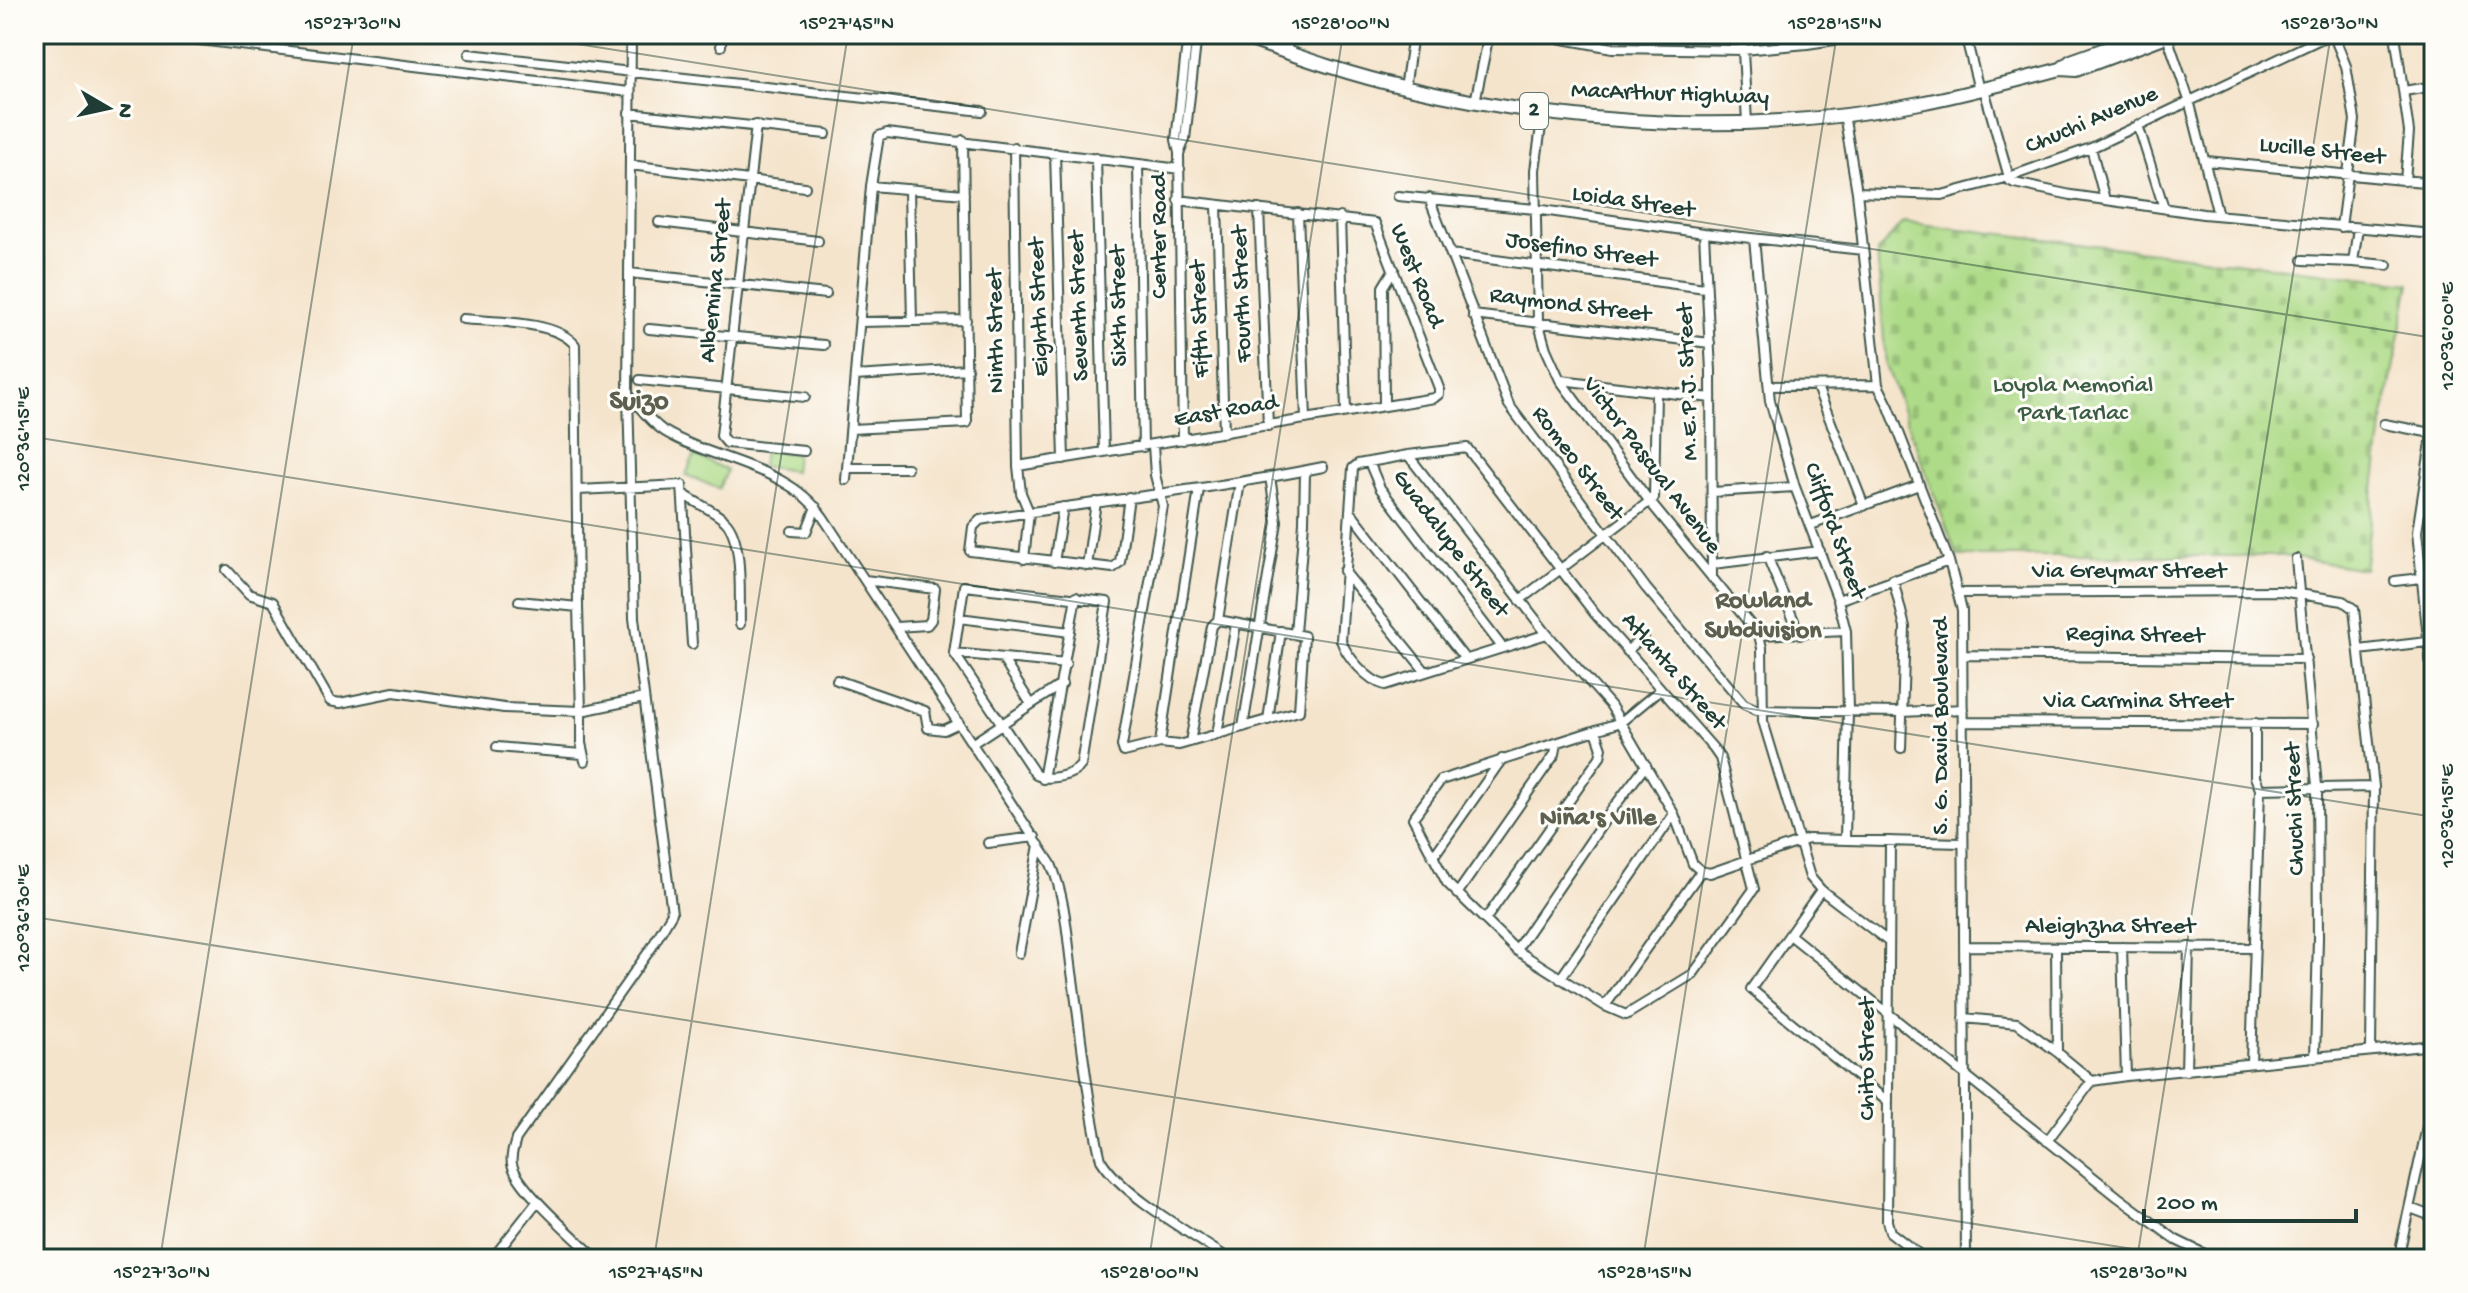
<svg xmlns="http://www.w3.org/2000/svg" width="2468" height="1293" viewBox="0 0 2468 1293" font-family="'Gochi Hand',sans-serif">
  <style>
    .cemetery { fill: url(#cemetery-stones); stroke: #668c5e; stroke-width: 2 }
    .pitch { fill: #aedb88; stroke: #668c5e; stroke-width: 2 }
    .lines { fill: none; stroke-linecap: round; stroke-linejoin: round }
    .minor-casing { stroke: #3f564b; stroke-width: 12 }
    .highway-casing { stroke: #3f564b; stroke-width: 16 }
    .minor { stroke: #fff; stroke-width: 8 }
    .highway { stroke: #fff; stroke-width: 12 }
    .ticks { fill: none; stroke: #1f3d34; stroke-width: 2; stroke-opacity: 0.45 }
    .labels { text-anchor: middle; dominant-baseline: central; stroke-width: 6; stroke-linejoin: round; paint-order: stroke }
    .shield { fill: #fdfcf7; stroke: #62766e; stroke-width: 2 }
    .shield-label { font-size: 22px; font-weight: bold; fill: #1f3d34 }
    .street-label { font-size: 24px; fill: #1f3d34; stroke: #fdfcf7 }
    .park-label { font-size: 24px; fill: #3c5d45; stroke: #fdfcf7 }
    .neighbourhood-label { font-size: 26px; font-weight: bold; fill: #5e604f; stroke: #fdfcf7 }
    .quarter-label { font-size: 28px; font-weight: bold; fill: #5e604f; stroke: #fdfcf7 }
    .neatline { fill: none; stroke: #1f3d34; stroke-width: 3 }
    .ticks-label { font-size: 20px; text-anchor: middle; fill: #1f3d34 }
  </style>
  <defs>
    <pattern id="cemetery-stones" width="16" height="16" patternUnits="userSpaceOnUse" patternTransform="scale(2)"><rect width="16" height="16" fill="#aedb88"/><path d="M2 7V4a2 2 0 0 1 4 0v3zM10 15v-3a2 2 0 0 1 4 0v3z" fill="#95bd76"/></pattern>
  </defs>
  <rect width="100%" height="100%" fill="#fdfcf7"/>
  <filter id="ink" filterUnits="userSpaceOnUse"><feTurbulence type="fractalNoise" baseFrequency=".0125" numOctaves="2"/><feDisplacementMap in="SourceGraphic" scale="16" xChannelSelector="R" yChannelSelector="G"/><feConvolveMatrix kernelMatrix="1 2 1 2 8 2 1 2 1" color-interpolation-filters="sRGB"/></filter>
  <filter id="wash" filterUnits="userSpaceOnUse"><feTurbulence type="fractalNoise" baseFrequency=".006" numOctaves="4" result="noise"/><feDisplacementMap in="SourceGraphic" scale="32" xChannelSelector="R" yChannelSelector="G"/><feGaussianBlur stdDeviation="1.8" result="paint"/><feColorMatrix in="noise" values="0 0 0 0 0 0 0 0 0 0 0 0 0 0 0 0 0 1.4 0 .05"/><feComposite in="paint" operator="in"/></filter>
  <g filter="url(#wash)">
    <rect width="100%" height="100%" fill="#f5e4cc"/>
    <path class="cemetery" d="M1903,222L2410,283L2382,426L2364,569L2284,556H1957L1886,365L1877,252Z"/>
    <path class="pitch" d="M764,450L796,454L794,471L762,466Z
      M694,455L727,470L719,489L686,475Z"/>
  </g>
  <g filter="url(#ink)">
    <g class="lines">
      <g class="minor-casing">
        <path id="minor" d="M150,34L629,92
          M1535,34L1613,48L1743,50L1807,44L1875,34
          M1742,34L1747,122
          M1965,34L1979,90
          M2333,34L2346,66L2355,120L2341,227
          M2395,34L2409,132L2405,181
          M2167,36L2189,100L2218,215
          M721,46V34
          M1286,52L1290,34
          M469,54L982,111
          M1405,88L1413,34
          M1984,89L2010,181L2014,183L2071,195L2203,214L2434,234
          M2404,91L2434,86
          M1475,102L1489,34
          M1543,112L1535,170L1538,321L1546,349L1560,380L1650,502L1759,635L1762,648L1763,721L1810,877L1821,890L1889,942
          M629,113L826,134
          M1844,114L1857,192L1878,385L1889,407L1949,561L1962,610L1966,1259
          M756,125L721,436L727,443L804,451
          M2138,125L2164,208
          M1014,147L1018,466L1021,493L1029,512L1024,559
          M2091,148L2105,200
          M1055,153L1064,459
          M1179,153L1176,140L1188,34
          M1096,158L1104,452
          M2206,161L2434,183
          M1138,164L1143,447
          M630,165L805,187
          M871,186L964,194
          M909,189L912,321
          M1857,192L1942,195L2009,177L2091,148L2331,34
          M1398,196L1535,209L1704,233L1863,250
          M1429,198L1509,405L1646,588L1744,704L1757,710L1902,712L1963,709
          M1217,205L1224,433
          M1259,209L1268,426
          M1298,213L1306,419
          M1340,217L1346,412
          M659,222L818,241
          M2358,228L2353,262L2387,265
          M1704,233L1711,371L1712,578
          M1754,239L1770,401L1795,487L1838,600L1846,631L1848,710L1845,839
          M1451,254L1705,288
          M2303,260L2353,262
          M629,273L826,294
          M1473,315L1710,343
          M463,319C493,322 556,320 575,345L578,607L581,711L644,698
          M860,322L966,320
          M649,329L824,345
          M855,376L967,369
          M640,380L805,397
          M1561,380L1711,398
          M1769,386L1878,385
          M1817,387L1864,506
          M629,395C640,407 650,422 664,431C715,462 787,465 823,517L1051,864C1066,900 1067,935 1072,972C1081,1034 1087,1099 1101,1160C1124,1197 1192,1234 1229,1259
          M1384,405L1383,287L1394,269
          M2434,423L2417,532L2434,697
          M2384,424L2432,433
          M851,429L967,423L963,140
          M1183,440L1179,154L1185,139L1197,34
          M1153,445L1155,475L1163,506L1122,746L1124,752L1160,743L1179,745L1299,711L1304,636L1218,620
          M1408,455L1547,634L1611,706L1674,814L1693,864L1701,871
          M1369,462L1380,488L1502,647
          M1018,466L1434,398L1439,394V388L1375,223L1178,200
          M847,468H907
          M846,480L871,186L879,136L887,133L1180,169
          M578,490L682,485L692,644
          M1713,492L1795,487
          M683,494C696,503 714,510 725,521C744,539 739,598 740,624
          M1129,497L1120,562L1113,568L970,551L973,527L980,520C1094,501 1209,490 1323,467
          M1350,511L1465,659
          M1811,525L1919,485
          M792,531L806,532L816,507
          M1767,556L1800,635
          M2296,559L2317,786L2318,938L2315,1058
          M1054,562L1063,507
          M1713,564L1820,551
          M1087,566L1096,502
          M227,570L249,594L273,602L330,701L340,703L394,692L504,708L581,711V743L585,761
          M1344,571L1425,671
          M1893,579L1905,627L1901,748
          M865,580L935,589L931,620L927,625L896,627
          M2395,581L2422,578
          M1959,593L2280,591L2343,601L2354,609L2374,787L2371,1051
          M1520,600L1654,498L1656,392
          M1838,600L1949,561
          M519,601L578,607
          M959,618L1070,632
          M1295,633L1304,522L1305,471
          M1547,634L1385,685C1368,681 1346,656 1341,640L1353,468L1358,464L1408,455L1467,448L1595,614L1713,748L1720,758L1754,889L1693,974L1626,1015L1605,1006L1516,950L1447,883L1413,818L1441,780L1621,722L1661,689
          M1759,635L1846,631
          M2359,650L2427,642
          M1627,651L1644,636
          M954,653L1036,775C1048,781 1074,776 1081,765L1107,602L964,586L954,653L1066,664
          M1963,655L2306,659
          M1002,658L1031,704
          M837,680L925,711L928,728L944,730L959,723
          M1268,720L1281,631
          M1964,722L2313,724
          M1243,727L1277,522L1270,477
          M1217,734L1236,624
          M1190,742L1212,626L1218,620L1240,482
          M973,743L1062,684
          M1160,743L1199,489
          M497,747L582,754
          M1043,779L1076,597
          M2260,789L2374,787
          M1890,841L1887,1221L1890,1232L1925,1259
          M988,843L1035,837
          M1433,857L1502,759
          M1701,871L1710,873L1808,839L1962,843
          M2434,874V882
          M1821,890L1751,989L1888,1102
          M1457,894L1555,754L1557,743
          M1485,920L1600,757L1602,748L1596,731
          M1790,935L2118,1197L2176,1240L2215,1259
          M1964,946L2255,948
          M2122,947L2126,1076
          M2056,948L2057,1052
          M1516,950L1611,811L1646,765
          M1019,953L1039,845
          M1560,979L1674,814
          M1605,1006L1701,871
          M1964,1018L2017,1023L2057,1052L2092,1081L2126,1076L2434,1045
          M2251,1063L2260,789L2255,777V723
          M2186,1071L2189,947
          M2047,1141L2092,1081
          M2422,1151L2434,1157
          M2410,1208L2434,1217
          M492,1259L537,1202
          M597,1259C577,1239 517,1188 512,1164C510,1155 514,1148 516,1139L652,947L672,913L634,618L628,395L631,34
          M2401,1259V1245L2434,1095"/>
      </g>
      <g class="highway-casing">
        <path id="highway" d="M1234,34C1291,54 1349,75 1408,88C1574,126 1752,137 1920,103C1967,94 2014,81 2061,69L2076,70L2172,34
          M2061,69L2071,61L2147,34"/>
      </g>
      <use href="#minor" class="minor"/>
      <use href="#highway" class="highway"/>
    </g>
  </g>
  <path class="ticks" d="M514,34L2434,338M34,437L2434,817M34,917L2196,1259M160,1259L354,34M654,1259L848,34M1149,1259L1343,34M1643,1259L1837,34M2137,1259L2331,34"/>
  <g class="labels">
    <rect class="shield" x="1520" y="93" width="28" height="36" rx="6"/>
    <g class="shield-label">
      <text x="1534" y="111">2</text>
    </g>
    <g class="street-label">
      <text transform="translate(1670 95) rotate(2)">MacArthur Highway</text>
      <text transform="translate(2092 121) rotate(-23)">Chuchi Avenue</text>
      <text transform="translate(2322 152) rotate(6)">Lucille Street</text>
      <text transform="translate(1633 203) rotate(8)">Loida Street</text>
      <text transform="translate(1160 236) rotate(-90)">Center Road</text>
      <text transform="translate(1581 251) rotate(8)">Josefino Street</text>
      <text transform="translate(1416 276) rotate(68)">West Road</text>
      <text transform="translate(717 281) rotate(-84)">Albernina Street</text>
      <text transform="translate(1243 294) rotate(-92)">Fourth Street</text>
      <text transform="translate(1080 306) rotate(-92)">Seventh Street</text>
      <text transform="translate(1120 306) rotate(-91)">Sixth Street</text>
      <text transform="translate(1570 306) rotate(7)">Raymond Street</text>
      <text transform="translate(1040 307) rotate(-92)">Eighth Street</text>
      <text transform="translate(1201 319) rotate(-92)">Fifth Street</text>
      <text transform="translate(997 331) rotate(-91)">Ninth Street</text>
      <text transform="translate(1689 382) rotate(-92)">M.E.P.J. Street</text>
      <text transform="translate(1226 412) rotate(-10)">East Road</text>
      <text transform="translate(1577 464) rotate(53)">Romeo Street</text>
      <text transform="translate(1651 466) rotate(53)">Victor Pascual Avenue</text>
      <text transform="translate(1834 531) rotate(70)">Clifford Street</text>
      <text transform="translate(1450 544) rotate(53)">Guadalupe Street</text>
      <text x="2129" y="572">Via Greymar Street</text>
      <text transform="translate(2135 636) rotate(1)">Regina Street</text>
      <text transform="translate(1673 672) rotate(49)">Atlanta Street</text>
      <text x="2138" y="702">Via Carmina Street</text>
      <text transform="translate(1942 726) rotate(-90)">S. G. David Boulevard</text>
      <text transform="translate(2296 809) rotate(-92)">Chuchi Street</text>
      <text x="2110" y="927">Aleighzha Street</text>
      <text transform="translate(1868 1059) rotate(-90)">Chito Street</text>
    </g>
    <g class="park-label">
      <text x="2073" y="386">Loyola Memorial<tspan x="2073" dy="28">Park Tarlac</tspan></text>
    </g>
    <g class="neighbourhood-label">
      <text x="1763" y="602">Rowland<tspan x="1763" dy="30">Subdivision</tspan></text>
      <text x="1598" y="819">Niña's Ville</text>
    </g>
    <g class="quarter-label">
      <text x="639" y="402">Suizo</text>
    </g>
  </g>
  <rect width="2468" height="1293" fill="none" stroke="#fdfcf7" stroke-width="88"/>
  <g transform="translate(108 108) rotate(99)" stroke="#fdfcf7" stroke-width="6" paint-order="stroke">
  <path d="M0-6L14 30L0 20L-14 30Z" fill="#1f3d34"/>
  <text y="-12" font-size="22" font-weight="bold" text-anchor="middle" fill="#1f3d34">N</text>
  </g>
  <path d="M2144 1209v12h212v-12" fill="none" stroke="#1f3d34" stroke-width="4"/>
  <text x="2156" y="1209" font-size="24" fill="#1f3d34" stroke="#fdfcf7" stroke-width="6" paint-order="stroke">200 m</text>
  <rect x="44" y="44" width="2380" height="1205" class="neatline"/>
  <g class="ticks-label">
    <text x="353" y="29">15°27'30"N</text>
    <text x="847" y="29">15°27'45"N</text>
    <text x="1341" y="29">15°28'00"N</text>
    <text x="1835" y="29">15°28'15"N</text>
    <text x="2330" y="29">15°28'30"N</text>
    <text transform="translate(2446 336) rotate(-90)" y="7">120°36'00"E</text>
    <text transform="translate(22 439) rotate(-90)" y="7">120°36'15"E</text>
    <text transform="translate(2446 816) rotate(-90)" y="7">120°36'15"E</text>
    <text transform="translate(22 918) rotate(-90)" y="7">120°36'30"E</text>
    <text x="162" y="1278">15°27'30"N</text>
    <text x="656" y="1278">15°27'45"N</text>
    <text x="1150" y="1278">15°28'00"N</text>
    <text x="1645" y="1278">15°28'15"N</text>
    <text x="2139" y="1278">15°28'30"N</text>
  </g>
</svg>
